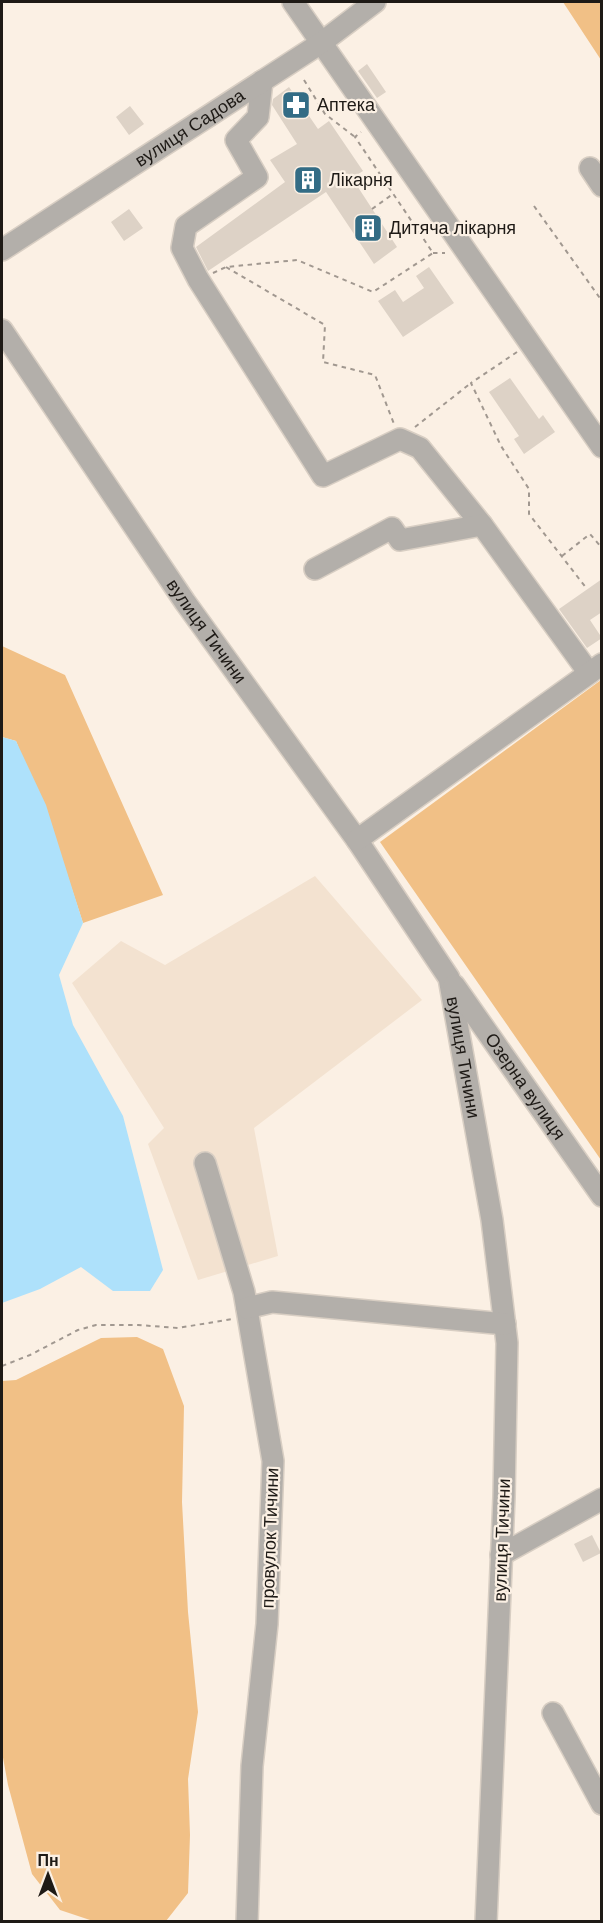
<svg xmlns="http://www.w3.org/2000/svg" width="603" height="1923" viewBox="0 0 603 1923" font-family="Helvetica,sans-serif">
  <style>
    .built { fill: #f3e2d0 }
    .green { fill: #f1c086 }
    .water { fill: #aee1fb }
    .building { fill: #ddd2c6 }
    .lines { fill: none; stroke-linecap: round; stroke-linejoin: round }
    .minor-casing { stroke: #d8cec3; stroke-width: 24 }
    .path { stroke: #a19890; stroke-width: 2; stroke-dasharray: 4.5 4.5; stroke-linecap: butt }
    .minor { stroke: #b3afaa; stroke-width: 21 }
    .labels { text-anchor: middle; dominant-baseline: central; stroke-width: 4.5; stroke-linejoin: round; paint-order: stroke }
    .poi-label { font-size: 18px; fill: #1e1a16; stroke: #fbf0e4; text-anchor: start }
    .street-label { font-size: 18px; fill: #1e1a16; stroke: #fbf0e4 }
  </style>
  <rect width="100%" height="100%" fill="#fbf0e4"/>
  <path class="built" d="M315,876L422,1000L254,1128L278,1256L198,1280L148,1144L164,1128L72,983L121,941L165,965Z"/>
  <path class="green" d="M563,2H601V60Z
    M2,646L65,675L163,895L83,923L65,868L16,741L2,737Z
    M601,680V1160L380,842Z
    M137,1337L163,1349L184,1406L182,1502L188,1612L198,1712L188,1779L190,1835L188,1893L166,1921H93L60,1910L32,1874L8,1785L2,1752V1381L16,1380L101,1338Z"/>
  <path class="water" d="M2,737L16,741L46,805L83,923L59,975L73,1025L123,1116L163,1270L150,1291H113L81,1267L40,1289L2,1303Z"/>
  <path class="building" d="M367,64L386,92L377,98L358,71Z
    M289,87L318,129L329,121L363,171L352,178L397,247L374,264L326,192L208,271L196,247L285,182L270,160L297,144L272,105L273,99Z
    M130,106L144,124L129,135L116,117Z
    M129,209L143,228L124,241L111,222Z
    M429,267L454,303L403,337L378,301L395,290L403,302L424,288L416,276Z
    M510,378L539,419L543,415L555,432L524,454L514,439L519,436L489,392Z
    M602,579V612L590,620L602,638L587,648L559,609Z
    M592,1535L601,1553L583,1562L574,1544Z"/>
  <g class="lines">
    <g class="minor-casing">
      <g id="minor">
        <path d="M293,2L602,447"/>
        <path d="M262,81L258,117L236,140L257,177L186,226L182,248L198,279L323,476L400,439L420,448L482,525"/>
        <path d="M590,168L602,186"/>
        <path id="s1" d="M2,250L321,43L375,2"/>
        <path id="s2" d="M2,330L185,602L357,840L449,978L492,1220L507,1343L504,1497L486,1922"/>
        <path d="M315,569L392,528L400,540L482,525L589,673"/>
        <path d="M357,840L602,664"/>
        <path id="s3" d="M454,985L602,1196"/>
        <path d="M205,1163L244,1292L273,1461L267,1624L252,1766L247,1922"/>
        <path d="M247,1308L272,1302L505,1324"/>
        <path d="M501,1555L602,1499"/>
        <path d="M553,1713L602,1804"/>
      </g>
    </g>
    <path class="path" d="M304,80L325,114L355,137
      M534,206L602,301
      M372,209L393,194
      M433,253H445
      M226,267L325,325L323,362L375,375L394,424
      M213,273L226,267L297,260L373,292L433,253L355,137L361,132
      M517,352L471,383L501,446L529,489V514L587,589
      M415,427L471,383
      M562,556L590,534L602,548
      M2,1366L30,1355L78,1330L96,1325H138L178,1328L232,1319"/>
    <use href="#minor" class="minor"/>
  </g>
  <defs>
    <g id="pharmacy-square" transform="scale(1.5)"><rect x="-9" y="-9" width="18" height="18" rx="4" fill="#336c85" stroke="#fbf0e4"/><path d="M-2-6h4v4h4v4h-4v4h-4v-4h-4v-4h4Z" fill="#fff"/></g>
    <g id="building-square" transform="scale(1.5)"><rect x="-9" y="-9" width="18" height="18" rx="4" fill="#336c85" stroke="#fbf0e4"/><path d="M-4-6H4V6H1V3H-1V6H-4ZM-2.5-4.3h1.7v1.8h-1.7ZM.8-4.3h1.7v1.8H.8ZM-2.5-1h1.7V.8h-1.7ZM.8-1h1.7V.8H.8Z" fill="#fff"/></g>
  </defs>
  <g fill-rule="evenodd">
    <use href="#pharmacy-square" x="296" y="105"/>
    <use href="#building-square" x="308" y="180"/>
    <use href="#building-square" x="368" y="228"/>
  </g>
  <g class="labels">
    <g class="poi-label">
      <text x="317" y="105">Аптека</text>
      <text x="329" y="180">Лікарня</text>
      <text x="389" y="228">Дитяча лікарня</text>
    </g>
    <g class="street-label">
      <text stroke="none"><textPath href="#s1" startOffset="224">вулиця Садова</textPath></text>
      <text stroke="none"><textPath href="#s2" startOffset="364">вулиця Тичини</textPath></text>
      <text stroke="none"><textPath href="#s2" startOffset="868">вулиця Тичини</textPath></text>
      <text stroke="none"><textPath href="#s3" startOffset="124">Озерна вулиця</textPath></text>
      <text transform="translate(270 1538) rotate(-88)">провулок Тичини</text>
      <text transform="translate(502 1540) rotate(-88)">вулиця Тичини</text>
    </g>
  </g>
  <rect width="603" height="1923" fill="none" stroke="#1e1a16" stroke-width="6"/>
  <g transform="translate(48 1875)" stroke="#fbf0e4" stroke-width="4.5" paint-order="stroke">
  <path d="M0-4.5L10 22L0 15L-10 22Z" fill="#1e1a16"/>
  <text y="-9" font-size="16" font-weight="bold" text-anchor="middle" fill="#1e1a16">Пн</text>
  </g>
</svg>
